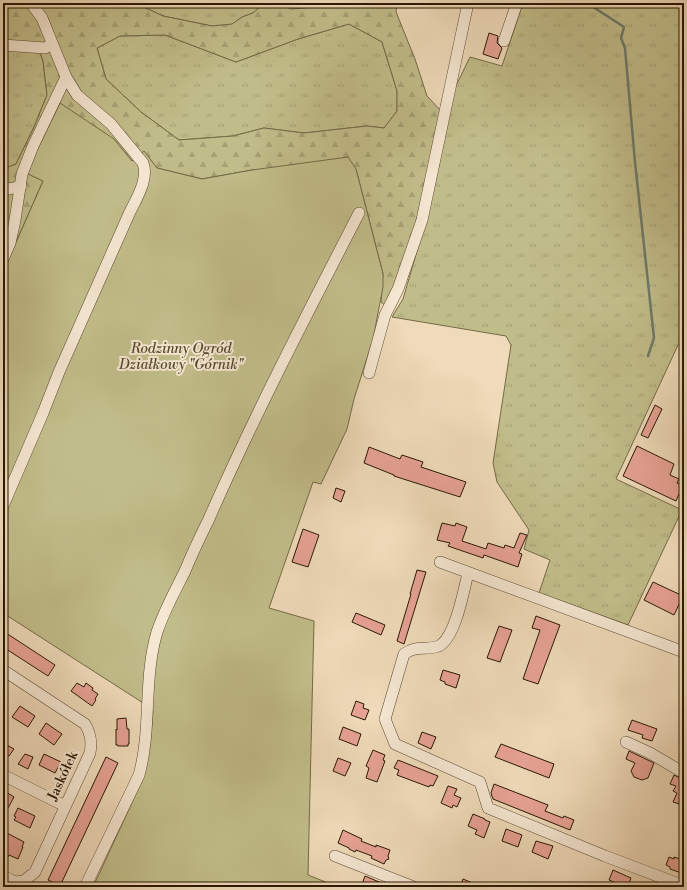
<svg xmlns="http://www.w3.org/2000/svg" width="687" height="890" viewBox="0 0 687 890" font-family="'Libre Bodoni',serif">
  <style>
    .grass { fill: url(#grass-tufts); stroke: #746a46 }
    .forest { fill: url(#forest-firs); stroke: #746a46; fill-rule: evenodd }
    .garden { fill: #c1bd8a; stroke: #746a46 }
    .lines { fill: none; stroke-linecap: round; stroke-linejoin: round }
    .stream { stroke: #6c7a6a; stroke-width: 2.5 }
    .building { fill: #e7a294; stroke: #281803 }
    .minor-casing { stroke: #5a4830; stroke-width: 12 }
    .minor { stroke: #f5e7d2; stroke-width: 11 }
    .labels { text-anchor: middle; dominant-baseline: central; stroke-width: 4; stroke-linejoin: round; paint-order: stroke }
    .park-label { font-size: 14px; font-style: italic; fill: #564a2c; stroke: #f5e7d2 }
    .street-label { font-size: 14px; fill: #281803; stroke: #f5e7d2 }
  </style>
  <defs>
    <pattern id="grass-tufts" width="24" height="20" patternUnits="userSpaceOnUse"><rect width="24" height="20" fill="#c1bd8a"/><path d="M3 7l-1-3M5 7V3M7 7l1-3M15 17l-1-3M17 17v-4M19 17l1-3" fill="none" stroke="#a6a275"/></pattern>
    <pattern id="forest-firs" width="22" height="20" patternUnits="userSpaceOnUse"><rect width="22" height="20" fill="#c1bd8a"/><path d="M5 1l3.5 6h-7zM16 11l3.5 6h-7z" fill="#a6a275"/></pattern>
  </defs>
  <rect width="100%" height="100%" fill="#efdab9"/>
  <filter id="stains"><feTurbulence type="fractalNoise" baseFrequency=".005" numOctaves="4"/><feColorMatrix values="0 0 0 0 .2 0 0 0 0 .09 0 0 0 0 .02 0 0 0 .5 -.17"/></filter>
  <radialGradient id="worn" r=".72"><stop offset=".6" stop-color="#630" stop-opacity="0"/><stop offset="1" stop-color="#630" stop-opacity=".3"/></radialGradient>
  <path class="grass" d="M135,3H262V5L253,13L242,17L232,25L212,26L163,16Z
    M523,3H684V342L678,345L616,479L682,510L628,625L539,593L550,560L524,549L529,530L497,482L493,463L511,345L506,336L392,317L403,299L427,217L451,96L470,57L502,66Z
    M349,24L382,42L397,91V111L384,128L367,126L304,133L264,128L233,136L179,140L141,112L106,79L97,48L120,36L165,35L236,62L298,39Z
    M3,48L40,52L43,61L47,95L34,127L16,164L3,169Z"/>
  <path class="forest" d="M3,3H135L163,16L212,26L232,24L242,17L253,13L262,5V3H276L291,9L362,3H397L396,12L415,59L427,96L441,111L415,229L387,307L381,302L383,274L356,169L252,170L202,179L157,168L144,152L132,161L114,139L27,173L43,181L3,272V169L16,164L34,127L47,95L43,61L40,52L3,48ZM349,24L382,42L397,91V111L384,128L367,126L304,133L264,128L233,136L179,140L141,112L106,79L97,48L120,36L165,35L236,62L298,39Z"/>
  <path class="garden" d="M60,103L114,139L132,161L144,151L157,168L202,179L252,170L348,157L356,169L383,274V287L373,339L354,399L347,429L321,484L313,482L269,608L314,621L308,875L338,887H93L142,781L150,746L153,711L140,701L3,613V272L43,181L26,173Z"/>
  <g class="lines">
    <path class="stream" d="M587,3L624,27L621,38L625,48L635,162L654,338L648,356"/>
  </g>
  <path class="building" d="M489,33L498,36L497,43L502,48L498,59L483,54Z
    M655,405L662,409L648,438L641,435Z
    M637,446L674,464L670,475L679,479L677,483L683,485L676,501L623,476Z
    M369,447L400,459L402,455L423,462L421,467L466,482L460,497L394,476V475L364,463Z
    M336,488L345,491L341,502L333,498Z
    M442,523L455,526L456,523L467,527L462,541L486,549L488,543L504,548L505,545L514,548L520,533L527,535L519,553L522,554L518,567L484,555L483,558L448,546L450,543L437,540Z
    M303,529L319,535L308,567L292,562Z
    M417,570L426,572L404,644L397,641L411,594H410Z
    M653,582L683,596L674,615L644,600Z
    M356,613L385,625L381,635L352,622Z
    M536,616L560,625L538,684L523,679L540,630L532,628Z
    M499,626L512,630L500,662L487,658Z
    M3,631L55,665L48,676L3,647Z
    M443,670L460,675L456,688L445,684V682L440,680Z
    M77,683L84,687L86,683L93,688L92,690L98,694L95,699L96,700L92,706L71,691Z
    M356,701L364,704L363,708L369,710L365,720L351,715Z
    M20,706L35,716L28,727L12,717Z
    M126,718L127,729H129V744H128V746H118V745H116V729L117,730V719Z
    M632,720L657,729L652,741L642,738L643,735L628,730Z
    M46,723L62,734L54,745L39,734Z
    M343,727L361,734L357,746L339,739Z
    M422,732L436,737L431,749L418,743Z
    M3,743L14,749L9,756L3,753Z
    M501,744L554,764L549,778L495,757Z
    M373,750L385,755L383,760L385,761L377,782L366,778L369,768L366,766Z
    M629,751L654,763L648,778L642,780L634,777L631,771L635,763L626,759Z
    M25,754L33,757L28,769L18,764Z
    M44,754L61,762L55,773L39,765Z
    M106,757L118,763L60,886L48,880Z
    M338,758L351,763L345,776L333,771Z
    M398,760L438,776L433,786L430,785L429,787L397,775L399,770L394,768Z
    M674,775L684,780V801L682,805L673,802L677,793L673,791L676,786L670,784Z
    M494,784L548,805L545,811L563,818L564,816L574,820L570,830L493,799L491,793Z
    M448,786L457,789L454,795L461,798L457,807L453,805L452,808L441,803Z
    M3,790L14,797L8,808L3,805Z
    M18,808L35,816L30,828L14,820L16,817L14,816Z
    M473,814L485,819V820L490,822L484,838L475,834L477,830L468,826Z
    M506,829L522,835L518,847L502,841Z
    M343,830L362,839L361,841L376,847V845L390,850L388,856L389,859L386,860L384,864L371,858L372,856L356,850L355,852L349,849V848L338,843Z
    M7,833L24,842L22,847H23L18,859L9,855L3,866V842Z
    M536,841L553,846L548,859L532,852Z
    M669,857L674,859V857L683,860L682,862L684,863V874L670,869V867L666,865Z
    M613,870L631,878L628,887H614L616,883L609,880Z
    M365,876L391,887H361Z
    M463,879L482,887H460Z"/>
  <g class="lines">
    <g class="minor-casing">
      <path id="minor" d="M504,41L517,3
        M3,45L45,48L52,44
        M3,187L9,189L21,186
        M3,259L10,243L15,220L22,174L33,146L66,77
        M369,373L385,315L398,289L422,220L468,3
        M3,506L43,413L59,372L129,214C136,199 149,180 143,163L111,124L77,95L66,77L42,18L31,3
        M440,562L684,652
        M468,573C464,589 455,643 436,647C422,650 418,645 404,654L385,719L395,744L480,782L488,808L605,856L684,886
        M3,670L85,724C91,734 92,742 90,753L35,872L24,881
        M626,742L650,753L684,773
        M3,775L65,806
        M335,856L414,887
        M3,876L15,882L24,881L27,886
        M85,887L139,775C152,728 143,679 157,632C164,611 175,591 185,571C192,554 200,537 208,521C254,416 307,314 359,213"/>
    </g>
    <use href="#minor" class="minor"/>
  </g>
  <g class="labels">
    <g class="park-label">
      <text x="181" y="349">Rodzinny Ogród<tspan x="181" dy="16">Działkowy "Górnik"</tspan></text>
    </g>
    <g class="street-label">
      <text transform="translate(63 776) rotate(-65)">Jaskółek</text>
    </g>
  </g>
  <rect width="687" height="890" fill="none" stroke="#efdab9" stroke-width="16"/>
  <rect x="4" y="4" width="679" height="882" fill="none" stroke="#281803" stroke-width="2"/>
  <rect x="8" y="8" width="671" height="874" fill="none" stroke="#281803"/>
  <rect width="100%" height="100%" filter="url(#stains)"/>
  <rect width="100%" height="100%" fill="url(#worn)"/>
</svg>
